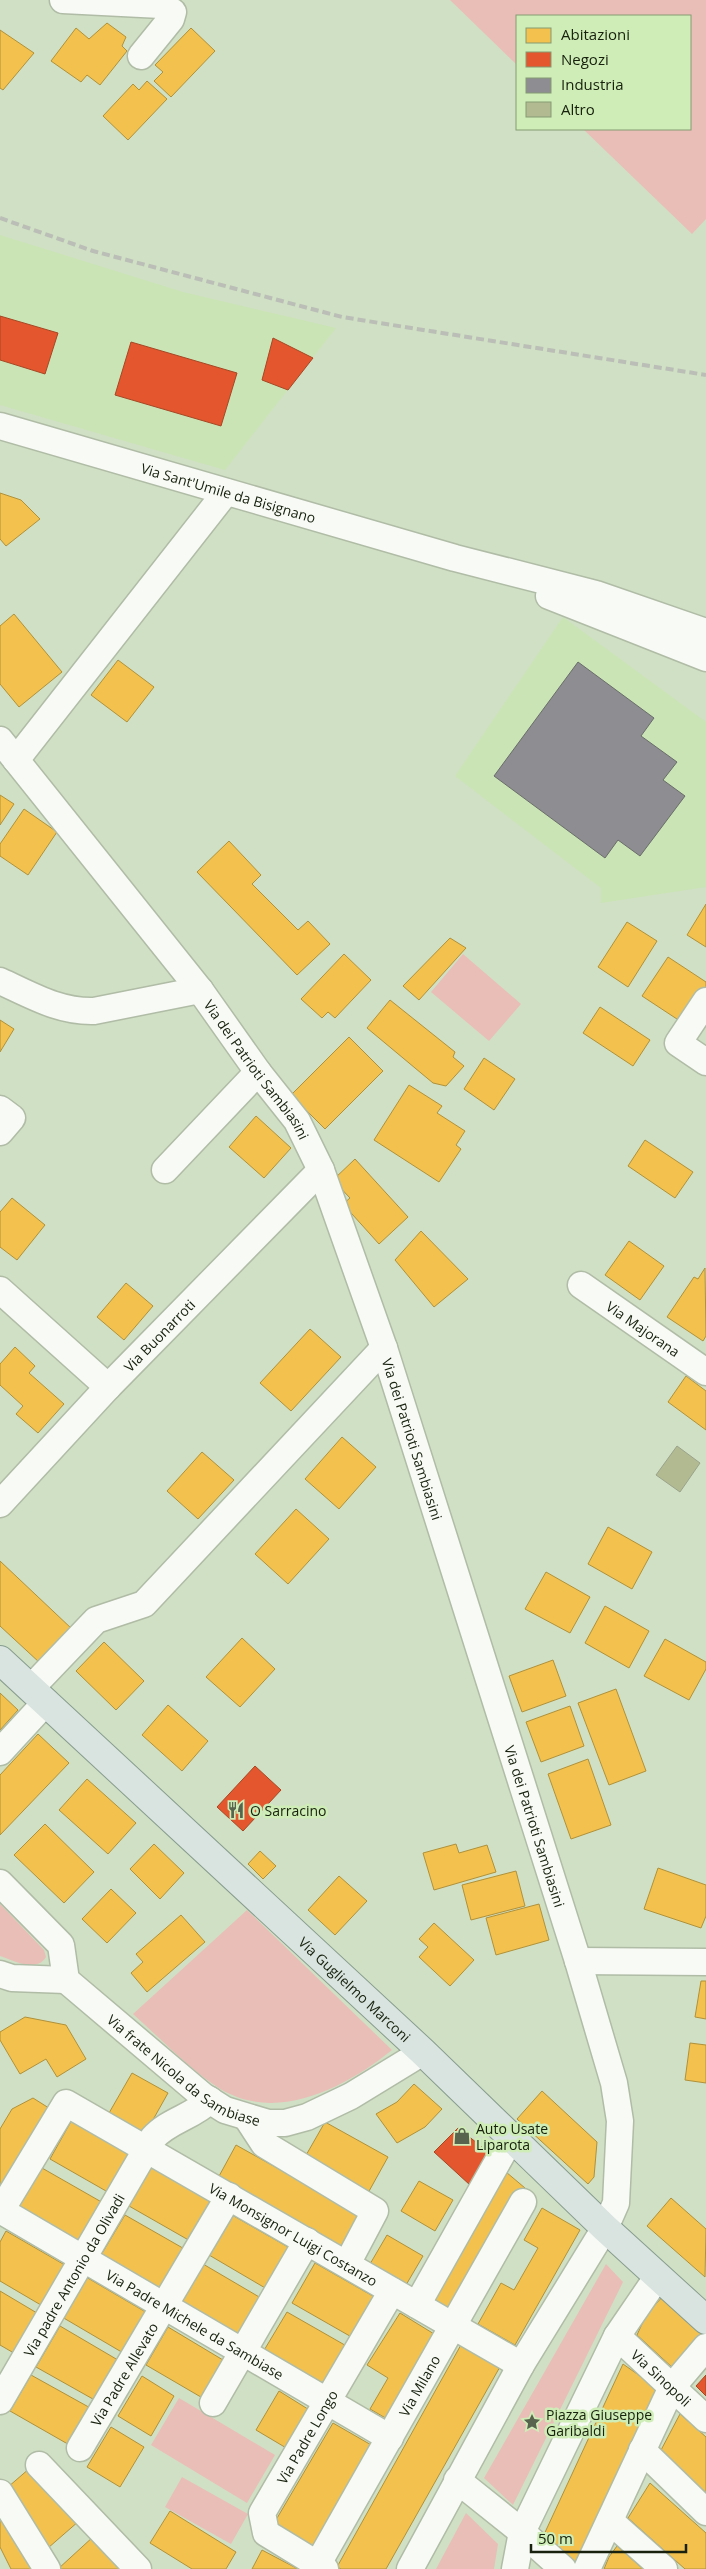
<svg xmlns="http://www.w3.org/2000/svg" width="706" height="2569" viewBox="0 0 706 2569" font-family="'Open Sans',sans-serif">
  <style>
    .built { fill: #cae4b5 }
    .green { fill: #e9beb7 }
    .homes { fill: #f2c14e; stroke: #b0913a }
    .shops { fill: #e4572e; stroke: #a64724 }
    .industry { fill: #8d8d92; stroke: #6a6d6a }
    .building { fill: #b2ba92; stroke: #9ba38b }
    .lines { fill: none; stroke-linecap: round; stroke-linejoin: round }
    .minor-casing { stroke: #b0bca6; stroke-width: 29 }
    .major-casing { stroke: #879d8f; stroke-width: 30 }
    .minor { stroke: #f8faf6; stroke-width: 26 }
    .major { stroke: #d9e3df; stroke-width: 28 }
    .rail { stroke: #babeb6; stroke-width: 4; stroke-dasharray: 8 4; stroke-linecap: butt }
    .labels { text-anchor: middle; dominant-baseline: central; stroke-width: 5; stroke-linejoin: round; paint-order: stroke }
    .street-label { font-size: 14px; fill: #17210d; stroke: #cfedb7 }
    .poi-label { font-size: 14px; fill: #17210d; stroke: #cfedb7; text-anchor: start }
  </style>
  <rect width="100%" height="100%" fill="#d0e0c4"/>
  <path class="built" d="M0,235L183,292L336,328L225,470L0,405Z
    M563,617L706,722V887L601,903V888L455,776Z"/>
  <path class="green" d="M450,0H706V219L692,234L583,129H690V16H517V65Z
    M463,954L521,1004L489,1041L431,992Z
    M0,1904L44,1950L46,1957C36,1973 15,1961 0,1956Z
    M247,1910L392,2050C350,2084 285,2120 230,2094C201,2081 158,2036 133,2014Z
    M606,2264L623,2282L513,2505L484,2478Z
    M179,2398L275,2455L247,2503L151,2445Z
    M182,2477L248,2514L231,2544L165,2507Z
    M466,2513L498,2544L494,2569H436Z"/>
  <path class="homes" d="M107,23L126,37L122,46L127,51L100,85L87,75L81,82L51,61L76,28L89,39Z
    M191,28L215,51L171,97L154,81L163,72L155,65Z
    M0,30L34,53L3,90L0,88Z
    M147,81L167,99L128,140L103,116L133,84L139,90Z
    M0,493L21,500L40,519L6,546L0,539Z
    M14,614L62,672L19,707L0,684V626Z
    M118,660L154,687L127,722L91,695Z
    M0,795L14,804L0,825Z
    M24,809L57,832L28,875L0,856V844Z
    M229,841L261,875L252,884L298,930L308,921L330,944L297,975L197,872Z
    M706,904V947L687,935Z
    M627,922L657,941L628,987L598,967Z
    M450,938L466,948L419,1000L403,986Z
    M344,954L371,980L335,1018L328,1012L322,1018L301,999Z
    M668,957L706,982V988L683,1023L642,996Z
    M390,1000L455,1052L453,1057L464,1066L446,1086L433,1083L367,1028Z
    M600,1007L650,1040L633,1066L583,1033Z
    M0,1020L14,1029L0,1052Z
    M349,1037L383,1071L325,1129L291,1095Z
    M484,1058L515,1079L494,1110L464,1089Z
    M409,1085L442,1106L437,1113L465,1131L456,1145L461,1149L439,1182L374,1140Z
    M256,1116L291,1148L264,1178L229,1147Z
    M645,1140L693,1172L675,1198L628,1166Z
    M355,1159L408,1217L379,1244L343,1204L350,1198L333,1180Z
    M12,1198L45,1225L17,1260L0,1247V1212Z
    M421,1231L468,1279L434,1307L395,1260Z
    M629,1241L664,1266L640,1300L605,1275Z
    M705,1268L706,1336L703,1341L667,1317L694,1277L698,1279Z
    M126,1283L153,1306L124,1340L97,1317Z
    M310,1329L341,1357L291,1411L260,1383Z
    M15,1347L35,1366L29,1373L64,1404L38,1433L16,1414L23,1406L0,1385V1364Z
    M686,1376L706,1391V1430L668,1402Z
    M342,1437L376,1467L339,1509L305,1479Z
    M202,1452L234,1480L198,1519L167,1491Z
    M296,1509L329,1539L288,1584L255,1554Z
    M608,1527L652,1552L632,1589L588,1564Z
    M0,1561L72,1629L40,1663L0,1626Z
    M546,1572L590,1597L570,1633L525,1609Z
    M605,1606L649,1631L629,1668L585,1643Z
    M242,1638L275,1669L240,1707L206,1677Z
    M665,1639L706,1662V1669L689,1700L644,1676Z
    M104,1642L144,1681L116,1710L76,1671Z
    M553,1660L566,1696L522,1712L509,1676Z
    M616,1689L646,1771L609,1785L578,1703Z
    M0,1693L18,1710L0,1730Z
    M168,1705L208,1741L182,1771L142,1735Z
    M570,1706L584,1746L541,1762L526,1722Z
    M38,1734L69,1763L0,1835V1775Z
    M588,1759L611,1825L571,1839L548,1774Z
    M87,1779L136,1823L108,1854L59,1810Z
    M45,1824L94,1872L64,1903L14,1855Z
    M154,1844L184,1873L160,1899L130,1869Z
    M456,1844L459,1853L487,1845L496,1872L434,1890L423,1853Z
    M260,1851L276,1866L263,1879L248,1864Z
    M658,1868L706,1885V1916L701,1928L644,1909Z
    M516,1871L525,1906L471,1920L462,1885Z
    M339,1876L367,1901L335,1935L308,1910Z
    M111,1889L136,1913L107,1943L82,1919Z
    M539,1904L549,1940L496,1955L486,1918Z
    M181,1915L205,1942L147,1992L131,1973L143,1962L136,1954Z
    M434,1923L474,1960L450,1986L419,1957L428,1947L419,1939Z
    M701,1981H706V2019L695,2017Z
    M25,2017L66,2025L86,2059L57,2077L46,2059L20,2074L0,2040V2032Z
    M690,2043L706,2045V2083L685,2080Z
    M132,2073L168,2093L145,2134L109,2113Z
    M414,2084L442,2109L425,2127L397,2143L376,2114L397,2102Z
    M542,2091L597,2142L594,2177L588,2184L517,2119Z
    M33,2098L52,2110L0,2196V2129L12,2109Z
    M73,2118L136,2155L113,2195L50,2159Z
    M325,2122L388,2157L368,2193L305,2157Z
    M236,2145L361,2215L343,2248L218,2178Z
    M152,2166L215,2202L192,2242L129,2206Z
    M42,2168L105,2204L82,2245L18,2208Z
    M506,2172L525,2188L453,2311L434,2300Z
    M419,2181L453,2200L435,2231L401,2211Z
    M671,2198L706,2229L705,2277L647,2226Z
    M542,2208L580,2230L515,2345L478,2324L501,2283L514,2290L538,2248L524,2240Z
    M125,2215L188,2251L164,2292L101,2255Z
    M232,2215L295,2251L272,2292L209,2255Z
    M6,2231L70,2268L46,2308L0,2281V2242Z
    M387,2235L423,2256L406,2285L370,2264Z
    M315,2263L378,2299L355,2339L292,2303Z
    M203,2264L266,2301L242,2341L179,2304Z
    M86,2277L149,2314L125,2354L62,2317Z
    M0,2291L42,2316L19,2356L0,2345Z
    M664,2295L706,2333L674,2369L637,2335L646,2315Z
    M287,2312L350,2348L326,2389L263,2352Z
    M400,2313L439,2337L389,2420L370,2409L388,2378L367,2365Z
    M60,2326L123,2363L100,2403L36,2367Z
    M168,2327L228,2363L206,2400L146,2365Z
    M462,2343L501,2365L386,2569H341L337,2567Z
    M623,2364L660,2390L576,2565L541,2541Z
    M31,2375L94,2410L73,2447L10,2411Z
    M142,2376L174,2396L151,2436L118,2416Z
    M279,2391L311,2411L288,2449L256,2430Z
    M680,2414L706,2437V2494L660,2452Z
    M333,2423L373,2446L314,2548L273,2525Z
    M111,2427L144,2447L120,2487L87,2467Z
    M30,2468L79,2521L48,2548L39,2536L21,2501L8,2487Z
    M650,2483L706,2533V2569H685L628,2518Z
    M0,2502L42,2569H11L0,2547Z
    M170,2511L236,2552L226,2569H192L150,2543Z
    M94,2536L123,2569H58Z
    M617,2546L643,2569H604L609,2557Z
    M262,2550L298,2569H252Z"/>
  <path class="shops" d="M0,316L58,333L45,374L0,360Z
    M273,338L313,358L288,390L262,380Z
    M131,342L237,373L221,426L115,395Z
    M255,1766L281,1790L243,1831L217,1807Z
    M458,2128L491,2154L470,2185L434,2152Z
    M706,2375V2396L696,2386Z"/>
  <path class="industry" d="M578,662L654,718L641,736L677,762L663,780L685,796L640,856L618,840L605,858L494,776Z"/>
  <path class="building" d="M677,1446L700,1463L680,1492L656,1475Z"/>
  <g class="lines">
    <g class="minor-casing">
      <g id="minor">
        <path d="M63,0L161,5L173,12L171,19L141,56"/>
        <path id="s1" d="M0,426L455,558L596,594L706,632"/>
        <path d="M549,596L706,658"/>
        <path id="s2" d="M0,740L200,990L258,1072L297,1121L321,1170L384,1348L578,1961L614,2083L620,2121L616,2203L605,2228L521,2365L410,2569"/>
        <path d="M16,760L226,492"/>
        <path d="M0,981C31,995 59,1012 94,1011L200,990"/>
        <path d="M706,1001L678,1043L706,1062"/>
        <path d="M0,1132L12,1118L0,1109"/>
        <path d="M165,1170L258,1072"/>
        <path id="s3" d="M581,1285L706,1372"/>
        <path d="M0,1290L108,1387"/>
        <path id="s4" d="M0,1504L108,1387L321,1170"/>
        <path d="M31,1688L96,1620L144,1604L384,1348"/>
        <path d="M0,1752L46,1702"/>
        <path id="s5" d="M0,1883L61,1945L66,1980L203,2096L225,2110L268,2123H285L307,2117L351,2096L423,2052"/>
        <path d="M578,1961L706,1962"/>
        <path d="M0,1974L12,1978L66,1980"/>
        <path d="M247,2118L264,2144L375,2211L347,2264"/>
        <path id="s6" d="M0,2210L390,2438"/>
        <path id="s7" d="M0,2212L66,2103L521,2365"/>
        <path d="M417,2305L511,2138"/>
        <path id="s8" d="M617,2336L706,2419"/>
        <path id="s9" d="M0,2401L153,2138C169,2120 193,2117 210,2100"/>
        <path d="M213,2403L307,2241"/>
        <path id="s10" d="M80,2448L229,2196"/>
        <path d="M642,2450L706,2512"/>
        <path d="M39,2465L138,2569"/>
        <path d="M457,2480L522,2532L563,2569"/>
        <path d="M0,2493L47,2569"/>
        <path d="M610,2521L664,2569"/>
        <path id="s11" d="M315,2569L523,2202"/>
        <path id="s12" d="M325,2569L266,2533L262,2513L392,2291"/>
        <path d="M515,2569L522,2532L617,2336L658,2276"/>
        <path d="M587,2569L672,2387L706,2347"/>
      </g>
    </g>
    <g class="major-casing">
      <g id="major">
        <path id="s13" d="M0,1660L423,2052L605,2228L706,2320"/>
      </g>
    </g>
    <use href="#minor" class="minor"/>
    <use href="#major" class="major"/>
    <path class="rail" d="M0,218L93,251L342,317L706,375"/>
  </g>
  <defs>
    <g id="restaurant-bare" transform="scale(1.35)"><path d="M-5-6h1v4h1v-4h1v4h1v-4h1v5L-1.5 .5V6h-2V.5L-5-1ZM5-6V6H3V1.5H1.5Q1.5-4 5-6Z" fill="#58644d" stroke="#cfedb7" stroke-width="2.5" paint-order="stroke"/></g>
    <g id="shop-bare" transform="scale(1.35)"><path d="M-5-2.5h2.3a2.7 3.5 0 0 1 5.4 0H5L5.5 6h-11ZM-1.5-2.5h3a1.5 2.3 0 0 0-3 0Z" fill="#58644d" stroke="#cfedb7" stroke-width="2.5" paint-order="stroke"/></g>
    <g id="sight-bare" transform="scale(1.35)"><path d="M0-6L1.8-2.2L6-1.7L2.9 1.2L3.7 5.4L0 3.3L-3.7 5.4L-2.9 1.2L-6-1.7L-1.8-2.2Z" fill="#58644d" stroke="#cfedb7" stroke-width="2.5" paint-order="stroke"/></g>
  </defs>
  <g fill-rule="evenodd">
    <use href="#restaurant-bare" x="236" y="1810"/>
    <use href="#shop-bare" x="462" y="2136"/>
    <use href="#sight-bare" x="532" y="2422"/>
  </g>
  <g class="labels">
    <g class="street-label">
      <text stroke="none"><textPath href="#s1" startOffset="238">Via Sant'Umile da Bisignano</textPath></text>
      <text stroke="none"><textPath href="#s2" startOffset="418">Via dei Patrioti Sambiasini</textPath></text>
      <text stroke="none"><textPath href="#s3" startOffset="76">Via Majorana</textPath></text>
      <text stroke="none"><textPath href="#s4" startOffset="232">Via Buonarroti</textPath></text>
      <text stroke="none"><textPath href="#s2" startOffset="822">Via dei Patrioti Sambiasini</textPath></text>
      <text stroke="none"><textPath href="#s2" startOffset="1228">Via dei Patrioti Sambiasini</textPath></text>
      <text stroke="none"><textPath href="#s13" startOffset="484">Via Guglielmo Marconi</textPath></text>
      <text stroke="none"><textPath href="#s5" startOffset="272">Via frate Nicola da Sambiase</textPath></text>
      <text stroke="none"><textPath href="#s7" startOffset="390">Via Monsignor Luigi Costanzo</textPath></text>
      <text stroke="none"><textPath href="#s9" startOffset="146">Via padre Antonio da Olivadi</textPath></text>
      <text stroke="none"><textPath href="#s6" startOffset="226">Via Padre Michele da Sambiase</textPath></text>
      <text stroke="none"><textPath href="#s10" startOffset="86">Via Padre Allevato</textPath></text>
      <text stroke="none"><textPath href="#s8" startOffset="61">Via Sinopoli</textPath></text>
      <text stroke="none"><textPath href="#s11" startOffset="211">Via Milano</textPath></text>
      <text stroke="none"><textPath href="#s12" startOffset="178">Via Padre Longo</textPath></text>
    </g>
    <g class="poi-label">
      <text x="250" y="1810">O Sarracino</text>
      <text x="476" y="2128">Auto Usate<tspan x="476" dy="16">Liparota</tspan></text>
      <text x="546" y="2414">Piazza Giuseppe<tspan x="546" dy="16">Garibaldi</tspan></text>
    </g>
  </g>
  <rect x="516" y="15" width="175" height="115" fill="#cfedb7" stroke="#859b73"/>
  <rect x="526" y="28" width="25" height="15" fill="#f2c14e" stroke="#859b73"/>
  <text x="561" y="40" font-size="15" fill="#17210d">Abitazioni</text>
  <rect x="526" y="52" width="25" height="15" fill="#e4572e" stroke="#859b73"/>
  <text x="561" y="65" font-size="15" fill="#17210d">Negozi</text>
  <rect x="526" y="78" width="25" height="15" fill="#8d8d92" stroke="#859b73"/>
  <text x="561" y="90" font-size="15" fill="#17210d">Industria</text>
  <rect x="526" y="102" width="25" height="15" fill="#b2ba92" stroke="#859b73"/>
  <text x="561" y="115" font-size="15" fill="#17210d">Altro</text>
  <path d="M531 2544v8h155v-8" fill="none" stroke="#17210d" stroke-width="2.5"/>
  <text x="538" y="2544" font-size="15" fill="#17210d" stroke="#cfedb7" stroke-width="4" paint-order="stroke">50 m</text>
</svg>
